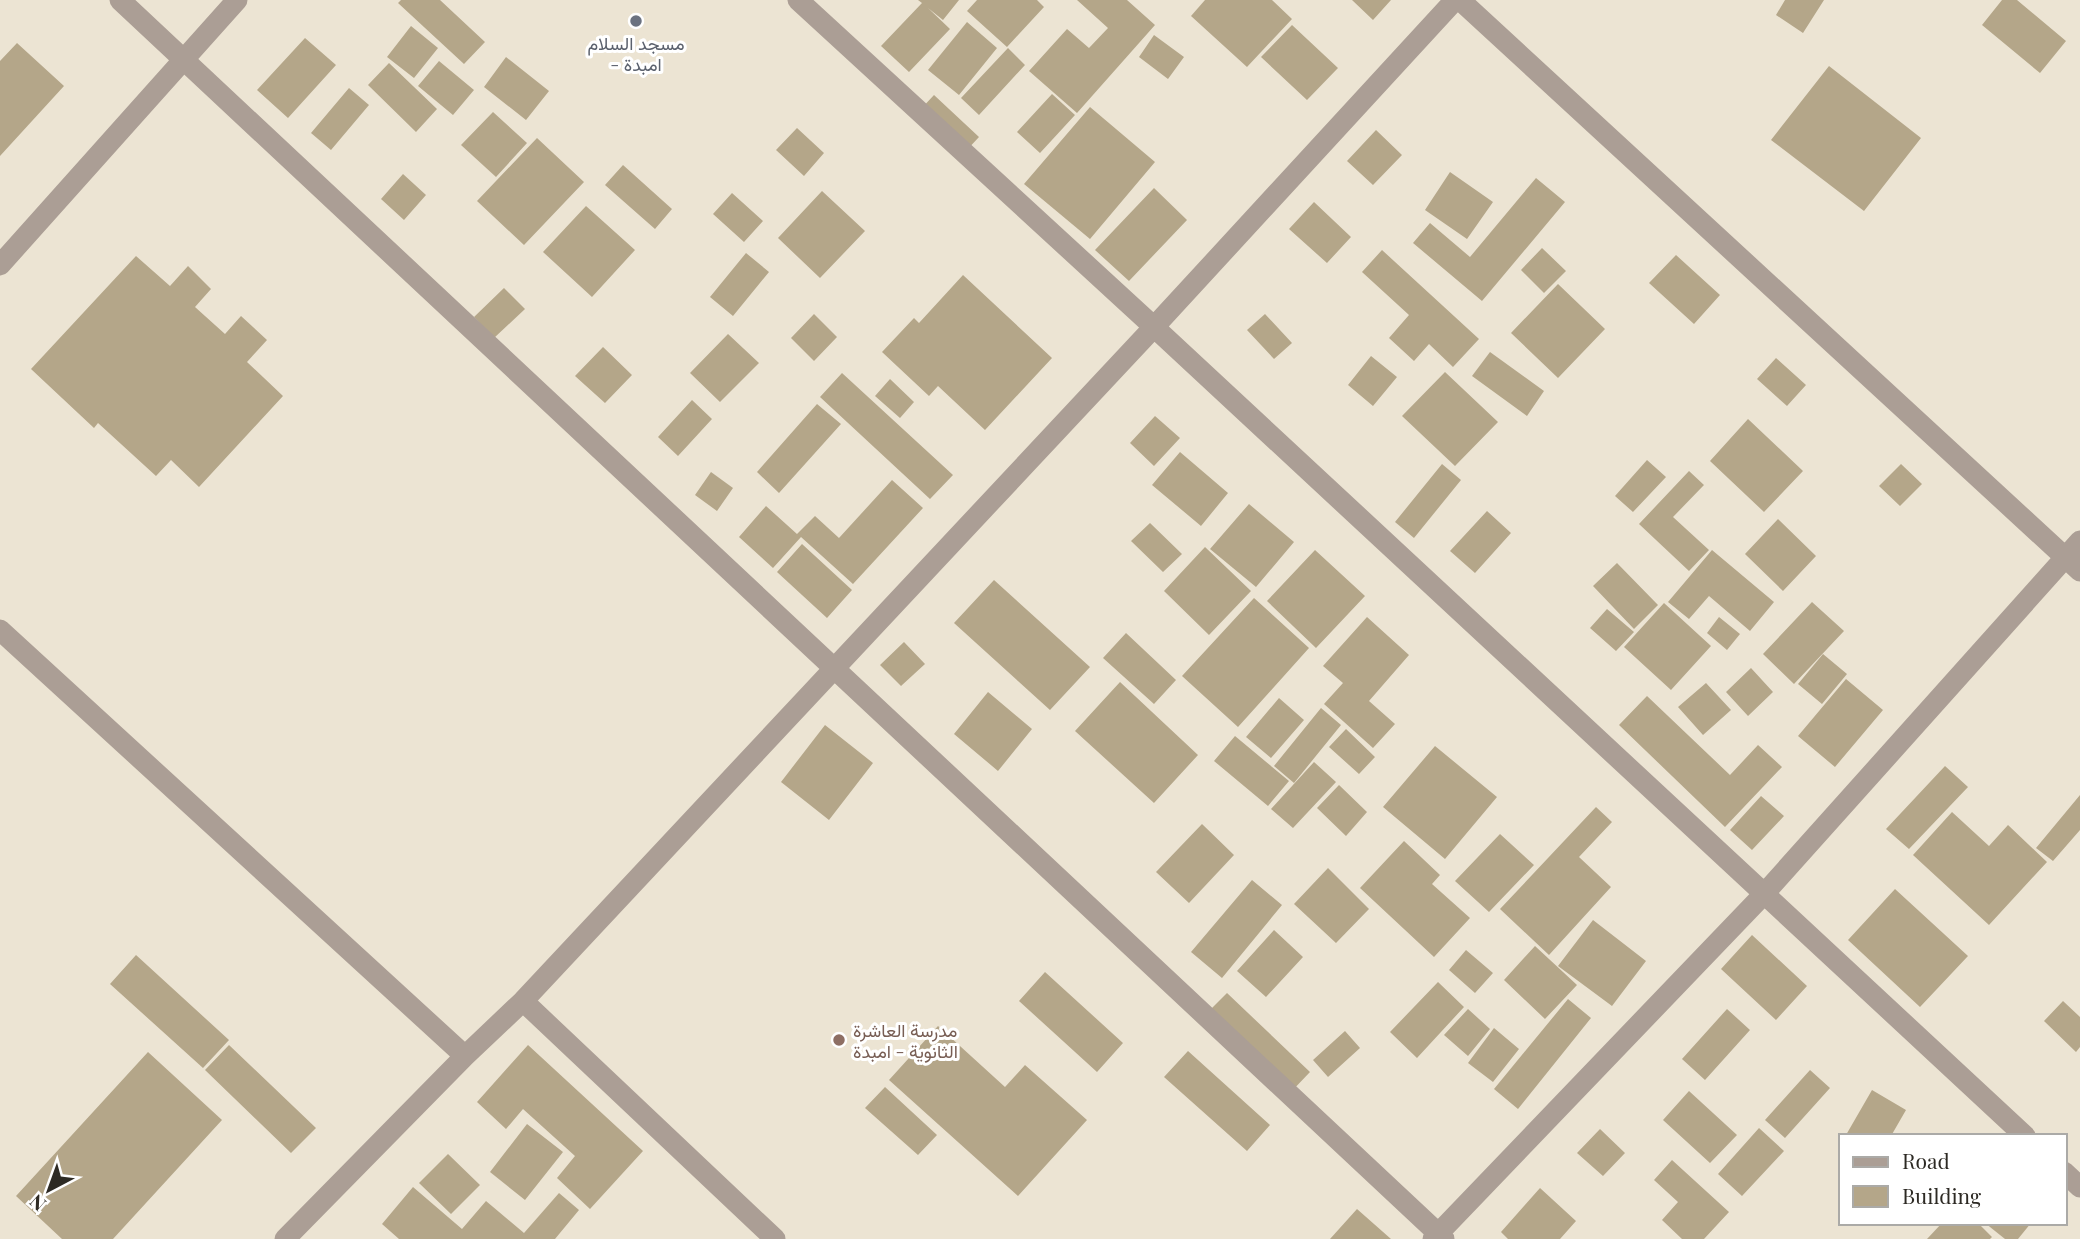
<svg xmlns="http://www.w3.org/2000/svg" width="2080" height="1239" viewBox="0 0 2080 1239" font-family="'Playfair Display',Vazirmatn,serif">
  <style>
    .building { fill: #b4a689 }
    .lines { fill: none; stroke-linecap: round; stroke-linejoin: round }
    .street { stroke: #ab9e95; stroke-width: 21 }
    .worship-dot { fill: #6b7280; stroke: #fff; stroke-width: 2.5 }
    .education-dot { fill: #8d6e63; stroke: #fff; stroke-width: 2.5 }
    .labels { text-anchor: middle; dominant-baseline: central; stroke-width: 6; stroke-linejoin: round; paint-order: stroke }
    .worship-label { font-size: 18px; fill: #5b616d; stroke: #fff }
    .education-label { font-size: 18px; fill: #785e54; stroke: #fff; text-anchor: start }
  </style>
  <rect width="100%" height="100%" fill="#ece4d3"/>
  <path class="building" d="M401,0H440L485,42L464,64L398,3Z
    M918,0H959L943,20L928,8L950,29L909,72L881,46L922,3Z
    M977,0H1037L1044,7L1007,47L967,11Z
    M1077,0H1127L1155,25L1077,113L1029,71L1067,29L1089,48L1108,28Z
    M1205,0H1272L1292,19L1247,67L1191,16Z
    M1352,0H1391L1373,20Z
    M1785,0H1824L1803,33L1776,15Z
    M2002,0H2017L2066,41L2040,73L1982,25Z
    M967,22L997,48L959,95L928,70Z
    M1292,25L1338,68L1307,100L1261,57Z
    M411,26L438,48L414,78L387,57Z
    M1154,35L1184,57L1168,79L1139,57Z
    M305,38L336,65L288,118L257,90Z
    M17,43L64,86L0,156V61Z
    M1008,48L1025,65L979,115L961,98Z
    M506,57L549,91L526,120L484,87Z
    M439,61L474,90L453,115L418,86Z
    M389,63L437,109L416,132L368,85Z
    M1829,66L1921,138L1864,211L1771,140Z
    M349,88L369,105L331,150L311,133Z
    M1052,94L1075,115L1040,153L1017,132Z
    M934,95L979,137L965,152L920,110Z
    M1090,107L1155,162L1090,239L1024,184Z
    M493,112L527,143L496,177L461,145Z
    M797,128L824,153L804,176L776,150Z
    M1376,130L1402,155L1373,185L1347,161Z
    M537,138L584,182L524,245L477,201Z
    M623,165L672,209L655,229L605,185Z
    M1450,172L1493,202L1467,239L1425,210Z
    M403,174L426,195L404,220L381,199Z
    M1536,178L1565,202L1482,301L1413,243L1430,223L1470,257Z
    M1154,188L1187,220L1129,281L1095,250Z
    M822,191L865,231L820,278L778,238Z
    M732,193L763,221L744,242L713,214Z
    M1314,202L1351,237L1327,263L1289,229Z
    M586,206L635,250L592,297L543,252Z
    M1542,248L1566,271L1544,293L1521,270Z
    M1382,250L1479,339L1453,367L1429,344L1414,361L1389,338L1409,315L1362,272Z
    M746,253L769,272L733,316L710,297Z
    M1676,255L1720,295L1694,324L1649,283Z
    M136,256L170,286L188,266L211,289L195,307L225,334L241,316L267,340L247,362L283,396L199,487L171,460L156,476L98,423L94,428L31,369Z
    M963,275L1052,358L985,430L938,386L929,396L882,352L914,318L919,323Z
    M1558,284L1605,329L1558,378L1511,333Z
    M504,288L525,309L494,338L474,317Z
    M814,314L837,337L814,361L791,338Z
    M1265,314L1292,343L1274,359L1247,330Z
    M728,334L759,363L720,402L690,373Z
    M603,347L632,375L605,403L575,376Z
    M1490,352L1544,391L1527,416L1472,376Z
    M1371,356L1397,377L1373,406L1348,385Z
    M1776,358L1806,385L1787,406L1757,379Z
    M1445,372L1498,422L1455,466L1402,416Z
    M842,373L953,475L930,499L820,397Z
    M890,379L914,402L900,418L875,396Z
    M692,400L712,419L678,456L658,437Z
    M817,404L841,424L779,493L757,472Z
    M1155,416L1180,438L1154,466L1130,443Z
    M1748,419L1803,471L1764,512L1710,461Z
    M1180,452L1228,493L1201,526L1152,485Z
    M1647,460L1666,477L1633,512L1615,496Z
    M1442,464L1461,480L1414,538L1395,522Z
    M1901,464L1922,484L1900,506L1879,486Z
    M1689,471L1704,485L1673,517L1709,550L1689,571L1639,524Z
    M711,472L733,488L717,511L695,495Z
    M892,480L923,508L853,584L801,537L773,568L739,537L766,506L797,534L815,516L839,538Z
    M1249,504L1294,542L1256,587L1210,549Z
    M1487,511L1511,533L1475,573L1450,551Z
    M1778,519L1816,556L1783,591L1745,554Z
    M1150,523L1182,554L1163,572L1131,541Z
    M802,544L852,590L827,618L777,572Z
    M1205,547L1251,591L1209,635L1164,591Z
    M1315,550L1365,596L1316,648L1267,601Z
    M1712,550L1774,602L1750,631L1709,596L1689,619L1668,602Z
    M1617,563L1658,605L1634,629L1593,586Z
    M994,580L1090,667L1050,710L954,623Z
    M1254,598L1309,648L1238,727L1182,676Z
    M1812,602L1844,631L1794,684L1763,654Z
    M1664,603L1711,646L1671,690L1624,647Z
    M1607,609L1634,632L1616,651L1590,628Z
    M1367,617L1409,655L1369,701L1395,724L1373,748L1324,704L1343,683L1323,666Z
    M1719,617L1740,634L1727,650L1707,633Z
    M1126,633L1176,680L1154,704L1103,658Z
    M904,642L925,664L901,686L880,665Z
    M1823,654L1847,674L1822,704L1798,684Z
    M1751,668L1773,692L1748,716L1726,692Z
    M1846,679L1883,710L1835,767L1798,736Z
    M1120,682L1198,755L1154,803L1075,731Z
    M1706,683L1731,710L1703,735L1678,707Z
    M988,692L1032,729L998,771L954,734Z
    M1647,696L1730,775L1758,745L1782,767L1725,827L1619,725Z
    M1279,698L1304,720L1271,758L1246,737Z
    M1321,708L1341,725L1294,783L1274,766Z
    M825,725L873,763L829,820L781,782Z
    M1346,729L1375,757L1359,774L1329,747Z
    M1235,736L1289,781L1268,806L1214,761Z
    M1435,746L1497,797L1445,859L1383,807Z
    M1314,762L1336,782L1293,828L1271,809Z
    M1945,766L1968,787L1909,849L1886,829Z
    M1339,785L1367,812L1346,836L1317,808Z
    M2080,795V830L2053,861L2036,848Z
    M1761,796L1784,816L1752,850L1730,830Z
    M1596,807L1612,822L1579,857L1611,887L1549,955L1500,909Z
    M1952,812L1989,846L2008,825L2047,862L1989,925L1913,855Z
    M1202,824L1234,855L1189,903L1156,872Z
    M1500,834L1534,865L1489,912L1455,881Z
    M1404,841L1440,875L1432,884L1470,918L1434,957L1360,888Z
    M1328,868L1369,909L1336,943L1294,904Z
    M1252,880L1282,905L1222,978L1191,952Z
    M1895,889L1968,956L1920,1007L1848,940Z
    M1593,920L1646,961L1612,1006L1558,966Z
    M1274,930L1303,957L1266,997L1237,971Z
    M1752,935L1807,986L1776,1020L1721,969Z
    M1535,946L1577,985L1545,1019L1504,980Z
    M1466,950L1493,973L1475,993L1449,970Z
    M136,955L229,1040L203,1068L110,984Z
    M1045,972L1123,1043L1097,1072L1019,1001Z
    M1438,982L1464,1007L1417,1058L1390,1032Z
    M1227,993L1310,1072L1289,1094L1205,1015Z
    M1568,999L1591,1018L1518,1109L1494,1089Z
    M2063,1001L2080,1017V1047L2076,1052L2044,1021Z
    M1468,1009L1490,1029L1468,1056L1444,1035Z
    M1727,1009L1750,1030L1705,1080L1682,1059Z
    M938,1026L1005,1087L1025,1065L1087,1120L1018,1196L889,1080Z
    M1494,1028L1519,1049L1493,1082L1468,1063Z
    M1345,1031L1360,1048L1328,1077L1313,1060Z
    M229,1045L316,1128L291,1153L205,1070Z
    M528,1045L643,1151L590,1209L557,1178L575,1156L523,1109L506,1129L477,1102Z
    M1188,1051L1270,1125L1247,1151L1164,1077Z
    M148,1052L222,1120L113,1239H62L16,1196Z
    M1810,1070L1830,1088L1785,1138L1765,1120Z
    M885,1087L937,1135L918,1155L865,1108Z
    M1872,1090L1906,1110L1891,1136H1848L1846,1135Z
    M1689,1091L1737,1135L1710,1163L1663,1120Z
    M527,1124L563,1152L525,1200L490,1172Z
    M1759,1128L1784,1151L1742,1196L1718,1174Z
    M1600,1129L1625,1153L1603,1176L1577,1153Z
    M448,1154L480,1185L451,1214L419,1183Z
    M1672,1160L1729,1212L1704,1239H1682L1662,1220L1678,1202L1654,1180Z
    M413,1187L462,1229L486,1201L524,1233L559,1193L579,1210L555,1239H399L382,1224Z
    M1540,1188L1576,1221L1560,1239H1508L1501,1232Z
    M1357,1209L1391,1239H1330Z
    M1942,1223H1978L1992,1237L1990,1239H1927Z
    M1985,1223H2031L2018,1239H2005Z"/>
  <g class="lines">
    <path class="street" d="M120,0L1444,1239
      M798,0L1154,327L2025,1136
      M1460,0L2080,571
      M0,265L237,0
      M0,630L465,1056
      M523,1001L775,1239
      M2064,1172L2080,1187
      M285,1239L465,1056L523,1001L1154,327L1455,0
      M1433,1239L1764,894L2080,541"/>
  </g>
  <circle class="worship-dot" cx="636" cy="21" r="7"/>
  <circle class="education-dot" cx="839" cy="1040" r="7"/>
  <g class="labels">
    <g class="worship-label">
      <text x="636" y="43">مسجد السلام<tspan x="636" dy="21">- امبدة</tspan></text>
    </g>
    <g class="education-label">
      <text x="853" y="1030">مدرسة العاشرة<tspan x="853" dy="21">الثانوية - امبدة</tspan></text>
    </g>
  </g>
  <rect x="1839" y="1134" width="228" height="91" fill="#ffffff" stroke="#abaaa7" stroke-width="2"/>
  <rect x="1853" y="1157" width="35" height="10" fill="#ab9e95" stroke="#abaaa7" stroke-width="2"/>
  <text x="1902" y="1169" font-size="21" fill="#2d2a24">Road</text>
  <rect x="1853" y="1186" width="35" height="21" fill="#b4a689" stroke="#abaaa7" stroke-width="2"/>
  <text x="1902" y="1204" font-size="21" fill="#2d2a24">Building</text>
  <g transform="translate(49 1190) rotate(221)" stroke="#ffffff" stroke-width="5" paint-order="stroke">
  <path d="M0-5L12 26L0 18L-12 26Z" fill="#2d2a24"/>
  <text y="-10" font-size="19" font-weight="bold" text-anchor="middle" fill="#2d2a24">N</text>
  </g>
</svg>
